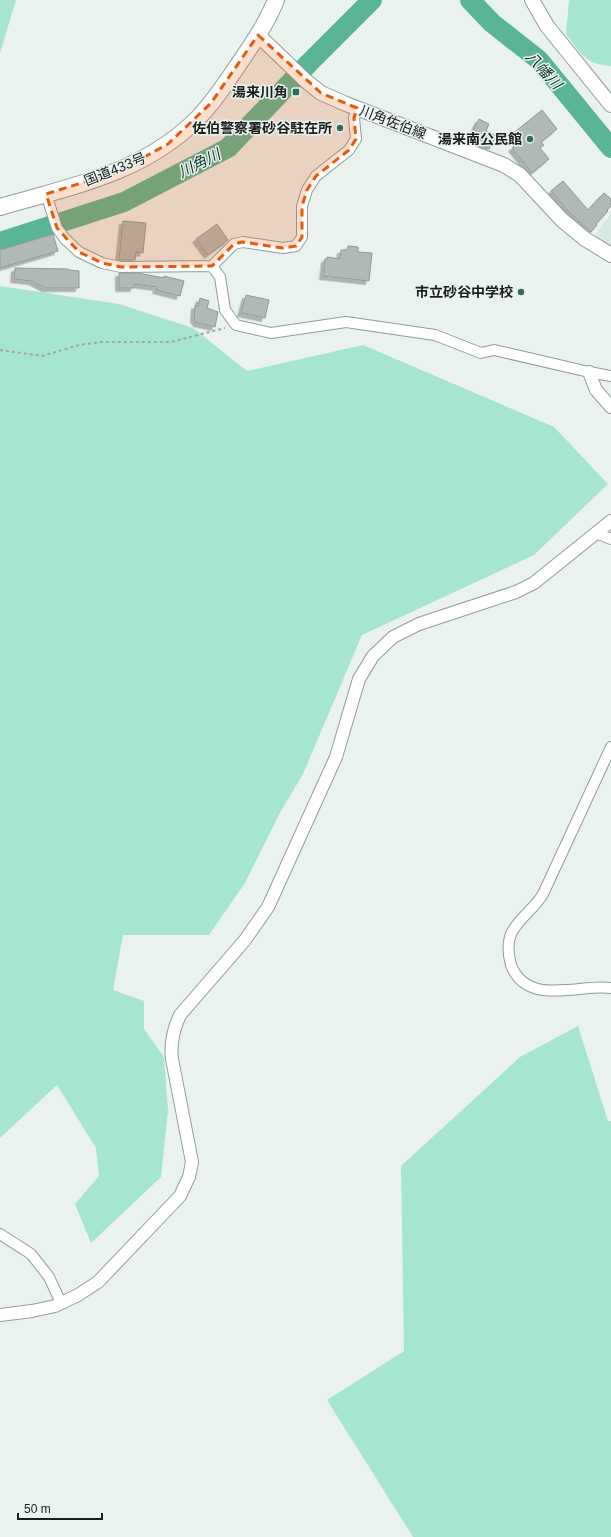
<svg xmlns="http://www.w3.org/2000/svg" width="611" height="1537" viewBox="0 0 611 1537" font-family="Arial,'Noto Sans JP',sans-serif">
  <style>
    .built { fill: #d8e9e2 }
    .green { fill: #a6e6ce }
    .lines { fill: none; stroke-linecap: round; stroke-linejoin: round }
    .river { stroke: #5ab596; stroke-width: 20 }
    .building { fill: #b1b9b5; stroke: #919995; filter: url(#shadow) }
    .minor-casing { stroke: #949b98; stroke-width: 12 }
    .tertiary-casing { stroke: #949b98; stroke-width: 14 }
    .secondary-casing { stroke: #949b98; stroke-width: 16 }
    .trunk-casing { stroke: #949b98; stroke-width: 18 }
    .path { stroke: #a0a6a3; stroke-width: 2; stroke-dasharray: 3 3; stroke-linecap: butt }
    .minor { stroke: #fff; stroke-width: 10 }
    .tertiary { stroke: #fff; stroke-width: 12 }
    .secondary { stroke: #fff; stroke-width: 14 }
    .trunk { stroke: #fff; stroke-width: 16 }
    .marked { fill: #e8590c; fill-opacity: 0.2; stroke: #e8590c; stroke-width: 3; stroke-dasharray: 8 5; stroke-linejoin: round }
    .poi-dot { fill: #306d59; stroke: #eaf2ee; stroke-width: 1.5 }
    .labels { text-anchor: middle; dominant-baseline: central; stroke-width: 3; stroke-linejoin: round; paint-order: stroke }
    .poi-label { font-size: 14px; font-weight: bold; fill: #1a1d1c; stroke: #eaf2ee; text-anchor: end }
    .street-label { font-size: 14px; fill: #1a1d1c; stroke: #eaf2ee }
    .water-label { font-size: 15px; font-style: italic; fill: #0b3529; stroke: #eaf2ee }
  </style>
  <defs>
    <filter id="shadow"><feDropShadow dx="-3.5" dy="3.5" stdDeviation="0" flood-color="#0004"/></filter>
  </defs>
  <rect width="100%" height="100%" fill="#eaf2ee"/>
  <path class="built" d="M611,213V248L593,237Z"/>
  <path class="green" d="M0,0H16L0,53Z
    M569,0H611V66C584,64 582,54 566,34Z
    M0,286L119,304L193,328L247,371L363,345L554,427L608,484L534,555L362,635L303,774L280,813L245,883L209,935H123L113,990L144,1001V1029L164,1057L168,1110L161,1177L91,1243L75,1204L99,1176L96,1148L57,1085L0,1138Z
    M578,1026L608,1121H611V1537H413L327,1400L404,1351L401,1166L520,1057Z"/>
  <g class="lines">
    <path class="river" d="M470,0L492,23L539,60L611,148
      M0,242L124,202L228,148L308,64L372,0"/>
  </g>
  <path class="building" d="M542,110L557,129L541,142L544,145L540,148L549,159L532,173L512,148L518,143L511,135Z
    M479,119L489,124L486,131L496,136L489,149L469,139Z
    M563,181L588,210L604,193L611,199V206L607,210L608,211L596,224L597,225L591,232L568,211L551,191Z
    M123,221L146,223L143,253L136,252L135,260H119Z
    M217,224L228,240L208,255L196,239Z
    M53,234L58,251L0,268V250Z
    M348,246L358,247V252L372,253L369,281L323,276L325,259H327V257L340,259L341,250H347Z
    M15,268L68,269L69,270L79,271V288H45L32,281L14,279Z
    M119,273H138L164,278V276L184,281L180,296L156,290L157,287L134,284V288H119Z
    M246,295L269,300L265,318L241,313Z
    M200,298L209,301L207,308L218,312L215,327L197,323L194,319L195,305L198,306Z"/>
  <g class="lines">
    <g class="minor-casing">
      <path id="minor" d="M46,194L57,228L65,239L79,252L102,263L121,267L212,266L220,277L225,310L236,325L271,333L346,322L435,335L481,353L494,350L589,372L611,376
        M212,266L234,244L243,242L283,248L296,246L302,237V206L307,190L316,176L349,150L356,139L354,118L357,108
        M596,533L611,539
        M611,747L543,894C535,908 520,917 512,932C507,942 508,954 511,965C527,1007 579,984 611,988
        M0,1234L31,1254L49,1277L61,1303"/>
    </g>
    <g class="tertiary-casing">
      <path id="tertiary" d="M589,372L596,390L611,407
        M0,1315L32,1311L55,1306L78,1295L98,1282L180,1196L189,1177L192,1162L172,1059C170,1043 173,1030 180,1015L245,940L268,907L336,757L359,679L373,656L393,637L419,624L516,592L534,583L611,521"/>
    </g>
    <g class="secondary-casing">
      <path id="secondary" d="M532,0L547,26L611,105
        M258,35L306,81L321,93L346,104L504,165L520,175L562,220L585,239L611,255"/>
    </g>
    <g class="trunk-casing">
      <path id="trunk" d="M0,207C72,186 142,174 197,119C212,104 224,86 236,68C251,46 266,25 276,0"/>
    </g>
    <path class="path" d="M0,350L42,356L79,345L102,342H171L225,328"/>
    <use href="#minor" class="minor"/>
    <use href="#tertiary" class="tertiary"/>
    <use href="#secondary" class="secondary"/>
    <use href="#trunk" class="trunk"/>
  </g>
  <path class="marked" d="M258,35L321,93L357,108L354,118L356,139L349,150L316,176L307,190L302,206V237L296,246L283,248L243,242L234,244L212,266L121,267L102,263L79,252L57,228L46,194L117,172L168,144L211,103Z"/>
  <g class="poi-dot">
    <rect x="292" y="88" width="8" height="8" rx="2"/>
    <circle cx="340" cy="128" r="4"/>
    <circle cx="530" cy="139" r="4"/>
    <circle cx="521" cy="292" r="4"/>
  </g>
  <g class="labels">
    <g class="poi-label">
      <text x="288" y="92">湯来川角</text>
      <text x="332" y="128">佐伯警察署砂谷駐在所</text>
      <text x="522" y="139">湯来南公民館</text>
      <text x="513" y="292">市立砂谷中学校</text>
    </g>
    <g class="street-label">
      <text transform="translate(393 122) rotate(21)">川角佐伯線</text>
      <text transform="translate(115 169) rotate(-22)">国道433号</text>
    </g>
    <g class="water-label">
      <text transform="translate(544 70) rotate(47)">八幡川</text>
      <text transform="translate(199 163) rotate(-27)">川角川</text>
    </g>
  </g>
  <path d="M18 1513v6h84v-6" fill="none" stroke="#1a1d1c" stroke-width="2"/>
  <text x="24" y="1513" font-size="12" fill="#1a1d1c" stroke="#eaf2ee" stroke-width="3" paint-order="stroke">50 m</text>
</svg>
